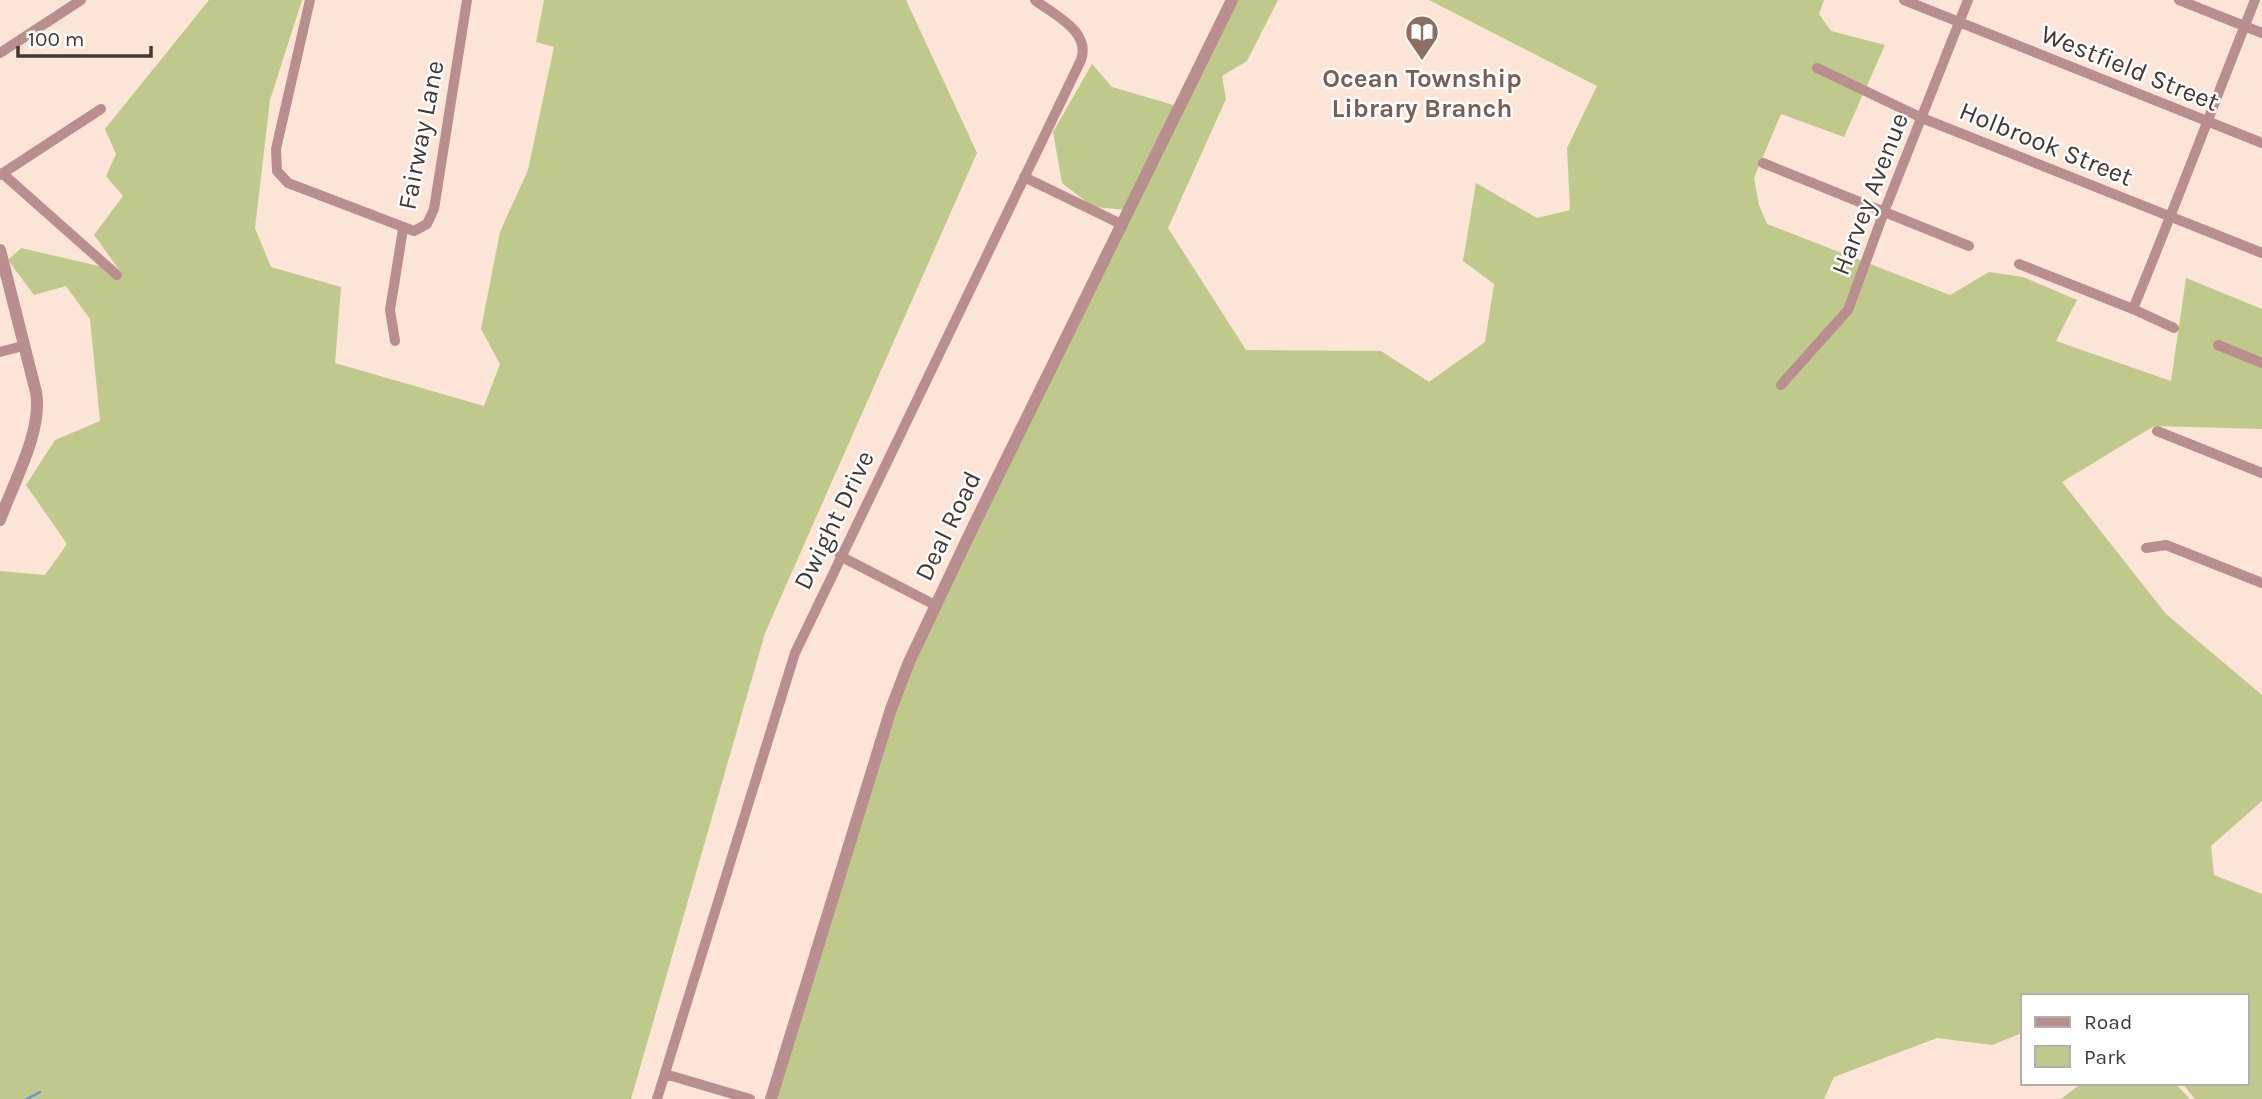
<svg xmlns="http://www.w3.org/2000/svg" width="2262" height="1099" viewBox="0 0 2262 1099" font-family="Karla,sans-serif">
  <style>
    .green { fill: #bfc98b }
    .lines { fill: none; stroke-linecap: round; stroke-linejoin: round }
    .stream { stroke: #6a94d9; stroke-width: 2.5 }
    .minor { stroke: #b88e8e; stroke-width: 10 }
    .tertiary { stroke: #b88e8e; stroke-width: 12 }
    .labels { text-anchor: middle; dominant-baseline: central; stroke-width: 5; stroke-linejoin: round; paint-order: stroke }
    .street-label { font-size: 26px; fill: #423833; stroke: #fff }
    .education-label { font-size: 26px; font-weight: bold; fill: #785e54; stroke: #fff }
  </style>
  <rect width="100%" height="100%" fill="#fce4d6"/>
  <path class="green" d="M209,0H302L270,100L255,228L271,267L341,287L335,363L484,406L500,364L481,329L500,232L528,170L554,47L536,42L544,0H906L977,153L765,633L631,1099H0V571L45,575L67,544L26,485L55,440L100,421L90,319L66,286L34,295L8,260L21,248L120,271L94,235L123,196L106,176L116,154L105,129Z
    M1228,0H1278L1247,61L1222,76L1226,99L1168,228L1246,350L1381,351L1429,382L1485,342L1494,284L1463,261L1476,183L1537,218L1570,210L1567,148L1597,86L1429,0H1824L1819,14L1831,31L1885,45L1844,137L1781,114L1754,178L1759,205L1767,224L1950,295L1989,272L2023,277L2077,300L2056,341L2171,381L2186,278L2262,309V429L2154,426L2062,482L2166,614L2262,695V801L2211,846L2214,875L2262,894V1099H2195L2182,1083H2246V996H2022V1033L1992,1045L1937,1038L1834,1077L1824,1099H770L896,693L1128,210L1093,207L1062,183L1053,132L1092,64L1112,87L1177,106Z
    M2082,1083H2175L2190,1099H2061Z"/>
  <g class="lines">
    <path class="stream" d="M27,1099L40,1092"/>
    <path class="minor" d="M310,0L276,149L277,171L288,183L414,231L427,224L434,209L467,0
      M1904,0L2262,143
      M2179,0L2262,33
      M0,53L81,0
      M1817,68L1922,118L2262,253
      M1763,163L1969,246
      M2,173L117,275
      M0,175L101,109
      M1024,177L1123,225
      M2019,264L2133,309C2175,207 2214,103 2255,0
      M2133,309L2174,328
      M395,341L390,310L403,229
      M2218,345L2262,363
      M0,352L23,346
      M1781,385L1848,310L1884,212L1968,0
      M2157,431L2262,473
      M2146,548L2166,545L2262,583
      M840,556L935,605
      M665,1074L750,1099
      M657,1099L795,653L1081,60C1091,31 1055,16 1035,0"/>
    <path class="tertiary" d="M0,250L36,392C43,431 13,483 0,520
      M771,1099L891,709L909,662L972,529L1232,0"/>
  </g>
  <defs>
    <g id="library-pin" transform="scale(1.75)"><path d="M0 17L-7.5 6A9.5 9.5 0 1 1 7.5 6Z" fill="#8d6e63" stroke="#fff"/><path d="M-6-4Q-3-5.5-.7-3.5V5Q-3 3-6 4ZM6-4Q3-5.5 .7-3.5V5Q3 3 6 4Z" fill="#fff"/></g>
  </defs>
  <g fill-rule="evenodd">
    <use href="#library-pin" x="1422" y="32"/>
  </g>
  <g class="labels">
    <g class="street-label">
      <text transform="translate(2130 68) rotate(22)">Westfield Street</text>
      <text transform="translate(421 135) rotate(-79)">Fairway Lane</text>
      <text transform="translate(2046 144) rotate(22)">Holbrook Street</text>
      <text transform="translate(1870 194) rotate(-69)">Harvey Avenue</text>
      <text transform="translate(834 520) rotate(-64)">Dwight Drive</text>
      <text transform="translate(948 526) rotate(-64)">Deal Road</text>
    </g>
    <g class="education-label">
      <text x="1422" y="78">Ocean Township<tspan x="1422" dy="30">Library Branch</tspan></text>
    </g>
  </g>
  <rect x="2021" y="994" width="228" height="91" fill="#ffffff" stroke="#b3afad" stroke-width="2"/>
  <rect x="2035" y="1017" width="35" height="10" fill="#b88e8e" stroke="#b3afad" stroke-width="2"/>
  <text x="2084" y="1029" font-size="21" fill="#423833">Road</text>
  <rect x="2035" y="1046" width="35" height="21" fill="#bfc98b" stroke="#b3afad" stroke-width="2"/>
  <text x="2084" y="1064" font-size="21" fill="#423833">Park</text>
  <path d="M18 46v10h133v-10" fill="none" stroke="#423833" stroke-width="3.5"/>
  <text x="28" y="46" font-size="21" fill="#423833" stroke="#ffffff" stroke-width="5" paint-order="stroke">100 m</text>
</svg>
